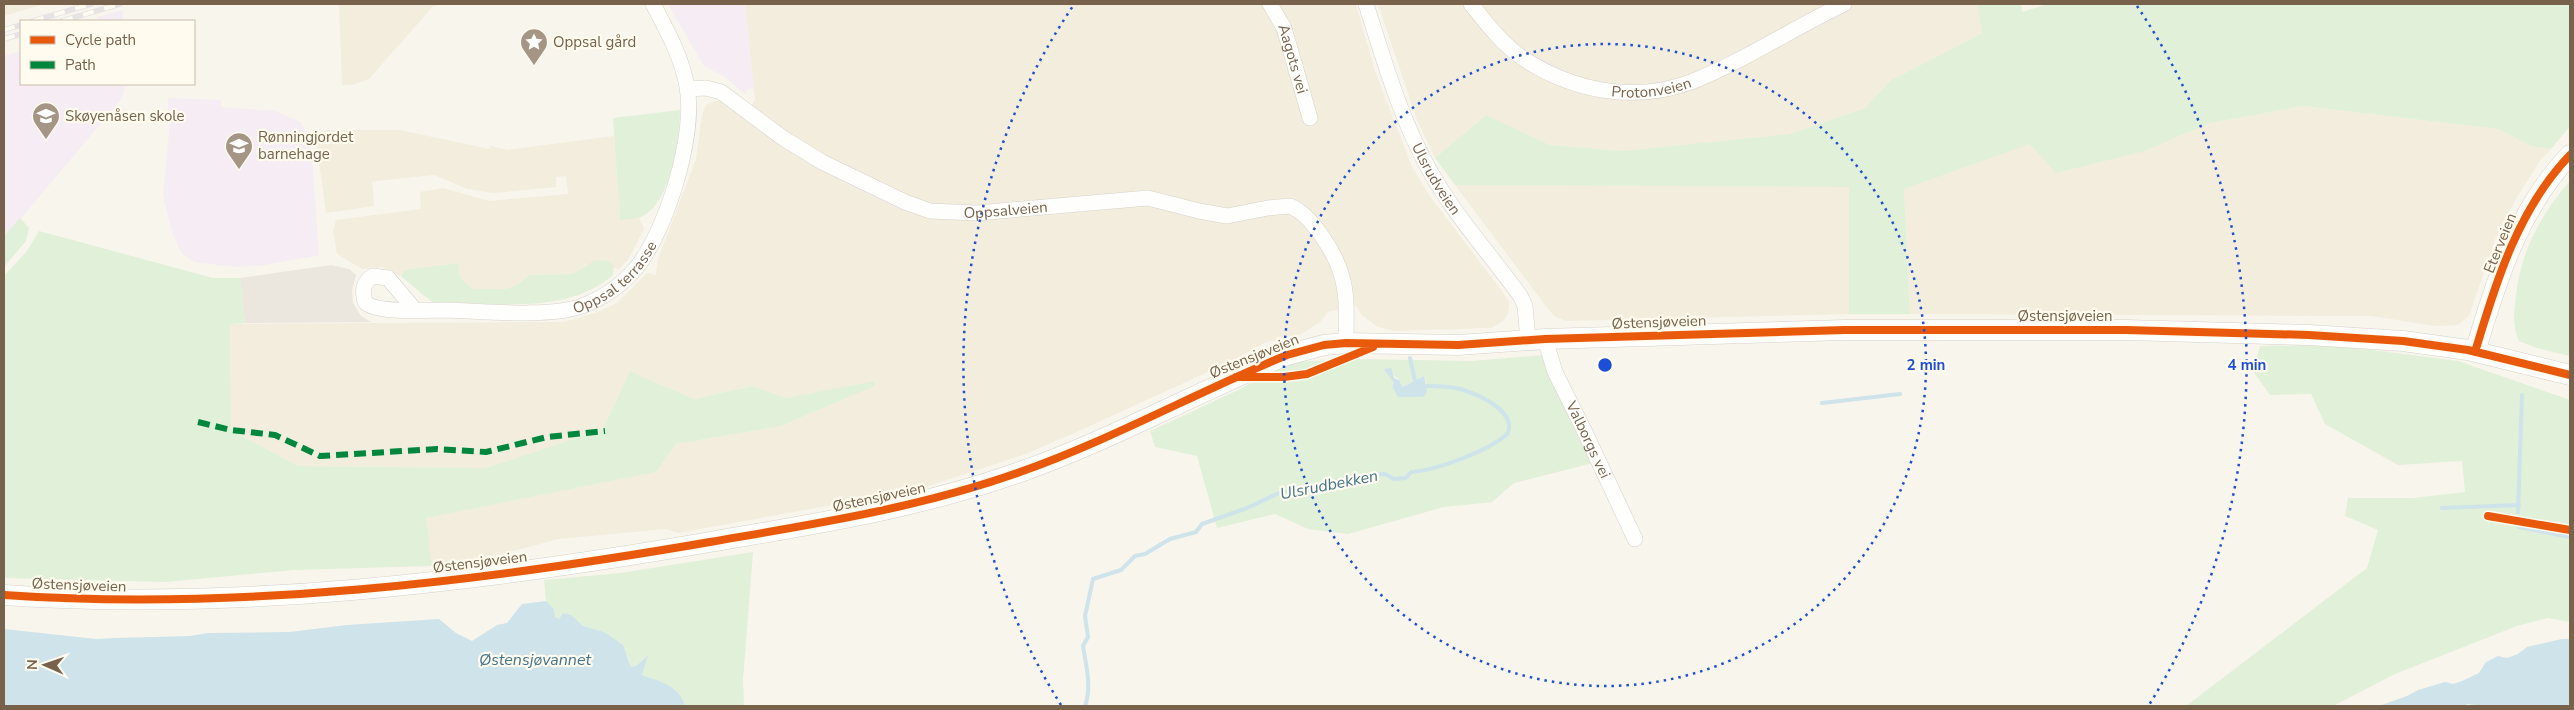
<svg xmlns="http://www.w3.org/2000/svg" width="2574" height="710" viewBox="0 0 2574 710" font-family="'Nunito Sans',sans-serif">
  <style>
    .residential { fill: #f3eddd }
    .industrial { fill: #ebe6de }
    .education { fill: #f6ecf4 }
    .green { fill: #e1f0d8; fill-rule: evenodd }
    .water { fill: #cee3ea }
    .lines { fill: none; stroke-linecap: round; stroke-linejoin: round }
    .stream { stroke: #cee3ea; stroke-width: 4 }
    .minor-casing { stroke: #d7d2cb; stroke-width: 16 }
    .secondary-casing { stroke: #d6d1c8; stroke-width: 21 }
    .minor { stroke: #fefefc; stroke-width: 15 }
    .secondary { stroke: #fefefc; stroke-width: 20 }
    .rail-casing { stroke: #e6e3e5; stroke-width: 5.5 }
    .rail { stroke: #fffbef; stroke-width: 4; stroke-dasharray: 11; stroke-linecap: butt }
    .quiet { stroke: #00873e; stroke-width: 6; stroke-dasharray: 12 6; stroke-linecap: butt }
    .cycleway-casing { stroke: #fffbef; stroke-width: 11 }
    .cycleway { stroke: #e8590c; stroke-width: 8 }
    .ring { fill: none; stroke: #1d4ed8; stroke-width: 2.5; stroke-dasharray: 2.5 5 }
    .labels { text-anchor: middle; dominant-baseline: central; stroke-width: 4.5; stroke-linejoin: round; paint-order: stroke }
    .poi-label { font-size: 15px; fill: #78624b; stroke: #fffbef; text-anchor: start }
    .street-label { font-size: 15px; fill: #78624b; stroke: #fffbef }
    .water-label { font-size: 16px; font-style: italic; fill: #44758c; stroke: #fffbef }
    .centre { fill: #1d4ed8; stroke: #fffbef; stroke-width: 2.5 }
    .ring-label { font-size: 15px; text-anchor: middle; font-weight: bold; fill: #1d4ed8; stroke: #fffbef; stroke-width: 4.5; stroke-linejoin: round; paint-order: stroke }
  </style>
  <rect width="100%" height="100%" fill="#f8f5ed"/>
  <path class="residential" d="M4,4H44L4,16Z
    M339,4H443L433,6L428,12L369,79L352,85H342Z
    M745,4H1356L1375,71L1412,167L1429,195L1502,291L1509,302L1508,314L1502,322L1491,328L1394,331L1376,326L1362,315L1356,306L1328,312L1320,322L1301,334L1266,342L1238,358L1079,431L1023,455L916,490L678,533L666,529L558,539L495,556L432,566L425,518L656,472L676,444L781,426L875,386V382L786,398L751,386L694,399L630,371L603,429L486,468L298,466L231,430L230,324L564,322L598,312L617,303L647,273L656,275L658,259L696,159L702,115L706,105L715,101H723L744,115L755,100Z
    M1378,4H1977L1982,33L1890,81L1865,108L1790,134L1623,151L1550,145L1486,115L1435,158L1417,120Z
    M2303,106L2498,129L2531,146L2551,149L2539,162L2516,199L2496,237L2469,316L2458,325L2435,326L2371,316L1910,314L1904,189L2030,143L2145,151L2210,123Z
    M328,130H400L489,149L491,146L507,150L614,136L620,220L639,217L644,229L628,260L618,270L606,260L586,265L572,274L530,275L515,286L505,289H472L460,277L458,263L404,270L400,276L382,267L362,269L337,254L333,231L336,220L421,209L420,192L443,188L489,201L568,194L566,176L556,177V187L493,193L468,189L434,175L376,181L372,182L374,206L326,213L315,132Z
    M1455,185L1849,187V314L1565,321L1554,316L1546,306Z"/>
  <path class="industrial" d="M331,265L349,269L356,275L352,290L353,303L361,316L371,322L245,323L240,278Z"/>
  <path class="education" d="M668,4H745L754,88L748,89L745,94L725,77L704,66Z
    M123,10V21H97V17Z
    M21,51V84H125L123,95L119,102L12,229L4,236V56Z
    M168,98L221,100V107L276,111L300,122L307,132L311,145L319,255L264,265L238,267L195,262L182,254L172,232L163,195L169,133Z"/>
  <path class="green" d="M1977,4H2021L2022,12L2048,4H2570V126L2551,149L2531,146L2498,129L2303,106L2210,123L2145,151L2056,173L2030,144L1904,189L1910,314H1849V187L1455,185L1435,158L1486,115L1550,145L1623,151L1790,134L1865,108L1890,81L1982,33Z
    M680,110C680,138 671,202 643,216C637,219 628,219 620,220L613,118Z
    M2570,181V356L2537,348L2519,341C2512,326 2514,311 2516,295C2521,251 2541,214 2570,181Z
    M20,218L29,228L26,241L4,267V236Z
    M39,231L213,278H240L245,323L230,324L231,430L298,466L486,468L603,429L630,371L694,399L752,386L786,398L875,381V386L781,426L676,444L656,472L426,518L432,566L294,570L165,582L4,578V276L27,251Z
    M606,260L614,266L613,275C567,316 490,302 433,302L422,294L401,276L404,270L458,263L460,277L472,289H505L515,286L530,275L572,274L594,261Z
    M2333,345L2458,361L2570,400V529L2496,515L2490,519L2570,537V622L2548,618L2517,626L2395,674L2333,706H2186L2367,568L2378,530L2345,516L2348,498H2413L2465,492L2462,461L2398,465L2325,424L2311,394L2270,395L2253,371L2260,346Z
    M1544,355L1597,462L1514,483L1492,502L1444,507L1348,534L1308,529L1275,514L1217,528L1197,456L1155,447L1150,431L1236,391L1292,362L1362,359L1472,361ZM1385,369L1401,381L1400,383L1403,387L1424,376L1427,386L1422,397H1398L1392,386L1394,383Z
    M753,552L743,680L744,706H685C681,690 656,680 642,675L647,655L636,666L631,667L628,656L604,632L583,626L571,615L563,613L559,619L555,617L554,609L546,601L544,580L621,573Z"/>
  <path class="water" d="M1391,368L1394,378L1401,381L1400,383L1403,387L1424,376L1427,392L1423,397H1398L1392,386L1394,383L1384,369Z
    M546,601L554,609L555,617L559,619L563,613L571,615L583,626L604,632L623,645L631,667L636,666L648,655L642,675C659,681 680,686 685,706H4V629L96,639L115,638L190,636L208,633L290,632L347,625L439,619L456,633L472,641L497,625L507,623L522,604Z
    M2562,639H2570V706H2486L2467,704L2464,706H2379L2407,696L2418,690L2445,682L2453,684L2462,681L2479,673L2486,662L2498,656L2507,658L2518,654L2527,647Z"/>
  <g class="lines">
    <path class="stream" d="M1410,358L1415,381
      M1822,403L1900,394
      M2442,508L2519,505
      M2518,512L2522,395
      M2519,527L2570,537
      M1085,706C1092,686 1086,666 1083,646L1088,637L1085,616L1093,579L1121,570L1135,556L1145,554L1170,539L1196,532L1202,524L1247,508L1279,493L1359,476L1385,474L1394,479L1406,478L1411,472C1436,470 1490,451 1508,433C1516,410 1477,394 1460,389C1449,386 1438,386 1427,386"/>
    <g class="minor-casing">
      <g id="minor">
        <path id="s1" d="M1270,4L1284,28L1310,118"/>
        <path id="s2" d="M1366,4C1384,60 1400,118 1430,171C1455,216 1491,255 1521,297L1525,306L1528,340"/>
        <path id="s3" d="M1471,4C1486,23 1503,45 1524,59C1573,91 1634,103 1691,82C1744,61 1793,28 1844,4"/>
        <path id="s4" d="M688,89L706,88L721,92L783,138L822,162L905,202L930,211L977,213L1148,198L1199,211L1227,216L1268,208L1290,206C1312,215 1336,254 1342,277C1348,297 1346,322 1346,343"/>
        <path id="s5" d="M415,310L388,278L373,276C363,282 362,291 365,302C376,314 428,310 446,310C484,311 548,318 582,306C603,298 623,284 637,267C667,229 696,134 687,87C682,57 667,31 653,4"/>
        <path id="s6" d="M1545,339L1555,372L1583,428L1635,539"/>
      </g>
    </g>
    <g class="secondary-casing">
      <path id="secondary" d="M2475,352C2496,282 2518,209 2570,155
        M4,595C239,611 478,582 710,542C814,524 919,508 1020,472C1111,440 1197,392 1287,355L1324,345L1346,343L1458,345L1545,339L1845,330H2126L2309,335L2403,341L2468,350L2570,375"/>
    </g>
    <use href="#minor" class="minor"/>
    <use href="#secondary" class="secondary"/>
    <g class="rail-casing">
      <path id="rail" d="M33,21L91,4
        M62,21L120,4
        M4,30L21,25
        M4,39L21,34"/>
    </g>
    <use href="#rail" class="rail"/>
    <path class="quiet" d="M198,422L231,430L275,435L320,456L437,449L486,452L547,437L605,431"/>
    <g class="cycleway-casing">
      <path id="cycleway" d="M2475,352C2496,282 2518,209 2570,155
        M1236,377H1284L1307,374L1373,347
        M2488,516L2570,530
        M4,595C239,611 478,582 710,542C814,524 919,508 1020,472C1111,440 1197,392 1287,355L1324,345L1346,343L1458,345L1545,339L1845,330H2126L2309,335L2403,341L2468,350L2570,375"/>
    </g>
    <use href="#cycleway" class="cycleway"/>
  </g>
  <g class="ring">
    <circle cx="1605" cy="365" r="321"/>
    <path d="M1061 705A642 642 0 0 1 1073 6M2137 6A642 642 0 0 1 2149 705"/>
  </g>
  <defs>
    <g id="sight-pin" transform="scale(1.4375)"><path d="M0 17L-7.5 6A9.5 9.5 0 1 1 7.5 6Z" fill="#a59584" stroke="#fffbef"/><path d="M0-6L1.8-2.2L6-1.7L2.9 1.2L3.7 5.4L0 3.3L-3.7 5.4L-2.9 1.2L-6-1.7L-1.8-2.2Z" fill="#fff"/></g>
    <g id="school-pin" transform="scale(1.4375)"><path d="M0 17L-7.5 6A9.5 9.5 0 1 1 7.5 6Z" fill="#a59584" stroke="#fffbef"/><path d="M0-5L7-2L0 1L-7-2ZM-4 1L0 2.5L4 1V4Q0 6-4 4Z" fill="#fff"/></g>
  </defs>
  <g fill-rule="evenodd">
    <use href="#sight-pin" x="534" y="42"/>
    <use href="#school-pin" x="46" y="116"/>
    <use href="#school-pin" x="239" y="146"/>
  </g>
  <g class="labels">
    <g class="poi-label">
      <text x="553" y="42">Oppsal gård</text>
      <text x="65" y="116">Skøyenåsen skole</text>
      <text x="258" y="137">Rønningjordet<tspan x="258" dy="17">barnehage</tspan></text>
    </g>
    <g class="street-label">
      <text stroke="none"><textPath href="#s1" startOffset="60">Aagots vei</textPath></text>
      <text stroke="none"><textPath href="#s3" startOffset="211">Protonveien</textPath></text>
      <text stroke="none"><textPath href="#s2" startOffset="189">Ulsrudveien</textPath></text>
      <text stroke="none"><textPath href="#s4" startOffset="351">Oppsalveien</textPath></text>
      <text transform="translate(2500 243) rotate(-68)">Eterveien</text>
      <text stroke="none"><textPath href="#s5" startOffset="350">Oppsal terrasse</textPath></text>
      <text x="2065" y="316">Østensjøveien</text>
      <text transform="translate(1659 322) rotate(-2)">Østensjøveien</text>
      <text transform="translate(1254 356) rotate(-22)">Østensjøveien</text>
      <text stroke="none"><textPath href="#s6" startOffset="110">Valborgs vei</textPath></text>
      <text transform="translate(879 497) rotate(-12)">Østensjøveien</text>
      <text transform="translate(480 562) rotate(-7)">Østensjøveien</text>
      <text transform="translate(79 585) rotate(2)">Østensjøveien</text>
    </g>
    <g class="water-label">
      <text transform="translate(1329 485) rotate(-11)">Ulsrudbekken</text>
      <text x="535" y="660">Østensjøvannet</text>
    </g>
  </g>
  <circle cx="1605" cy="365" r="8" class="centre"/>
  <g class="ring-label">
    <text x="1926" y="370">2 min</text>
    <text x="2247" y="370">4 min</text>
  </g>
  <rect width="2574" height="710" fill="none" stroke="#78624b" stroke-width="10"/>
  <rect x="20" y="20" width="175" height="65" fill="#fffbef" stroke="#c9bead"/>
  <rect x="30" y="36" width="25" height="8" fill="#e8590c" stroke="#c9bead"/>
  <text x="65" y="45" font-size="15" fill="#78624b">Cycle path</text>
  <rect x="30" y="61" width="25" height="8" fill="#00873e" stroke="#c9bead"/>
  <text x="65" y="70" font-size="15" fill="#78624b">Path</text>
  <g transform="translate(45 665) rotate(272)" stroke="#fffbef" stroke-width="4" paint-order="stroke">
  <path d="M0-4L9 19L0 12L-9 19Z" fill="#78624b"/>
  <text y="-8" font-size="14" font-weight="bold" text-anchor="middle" fill="#78624b">N</text>
  </g>
</svg>
